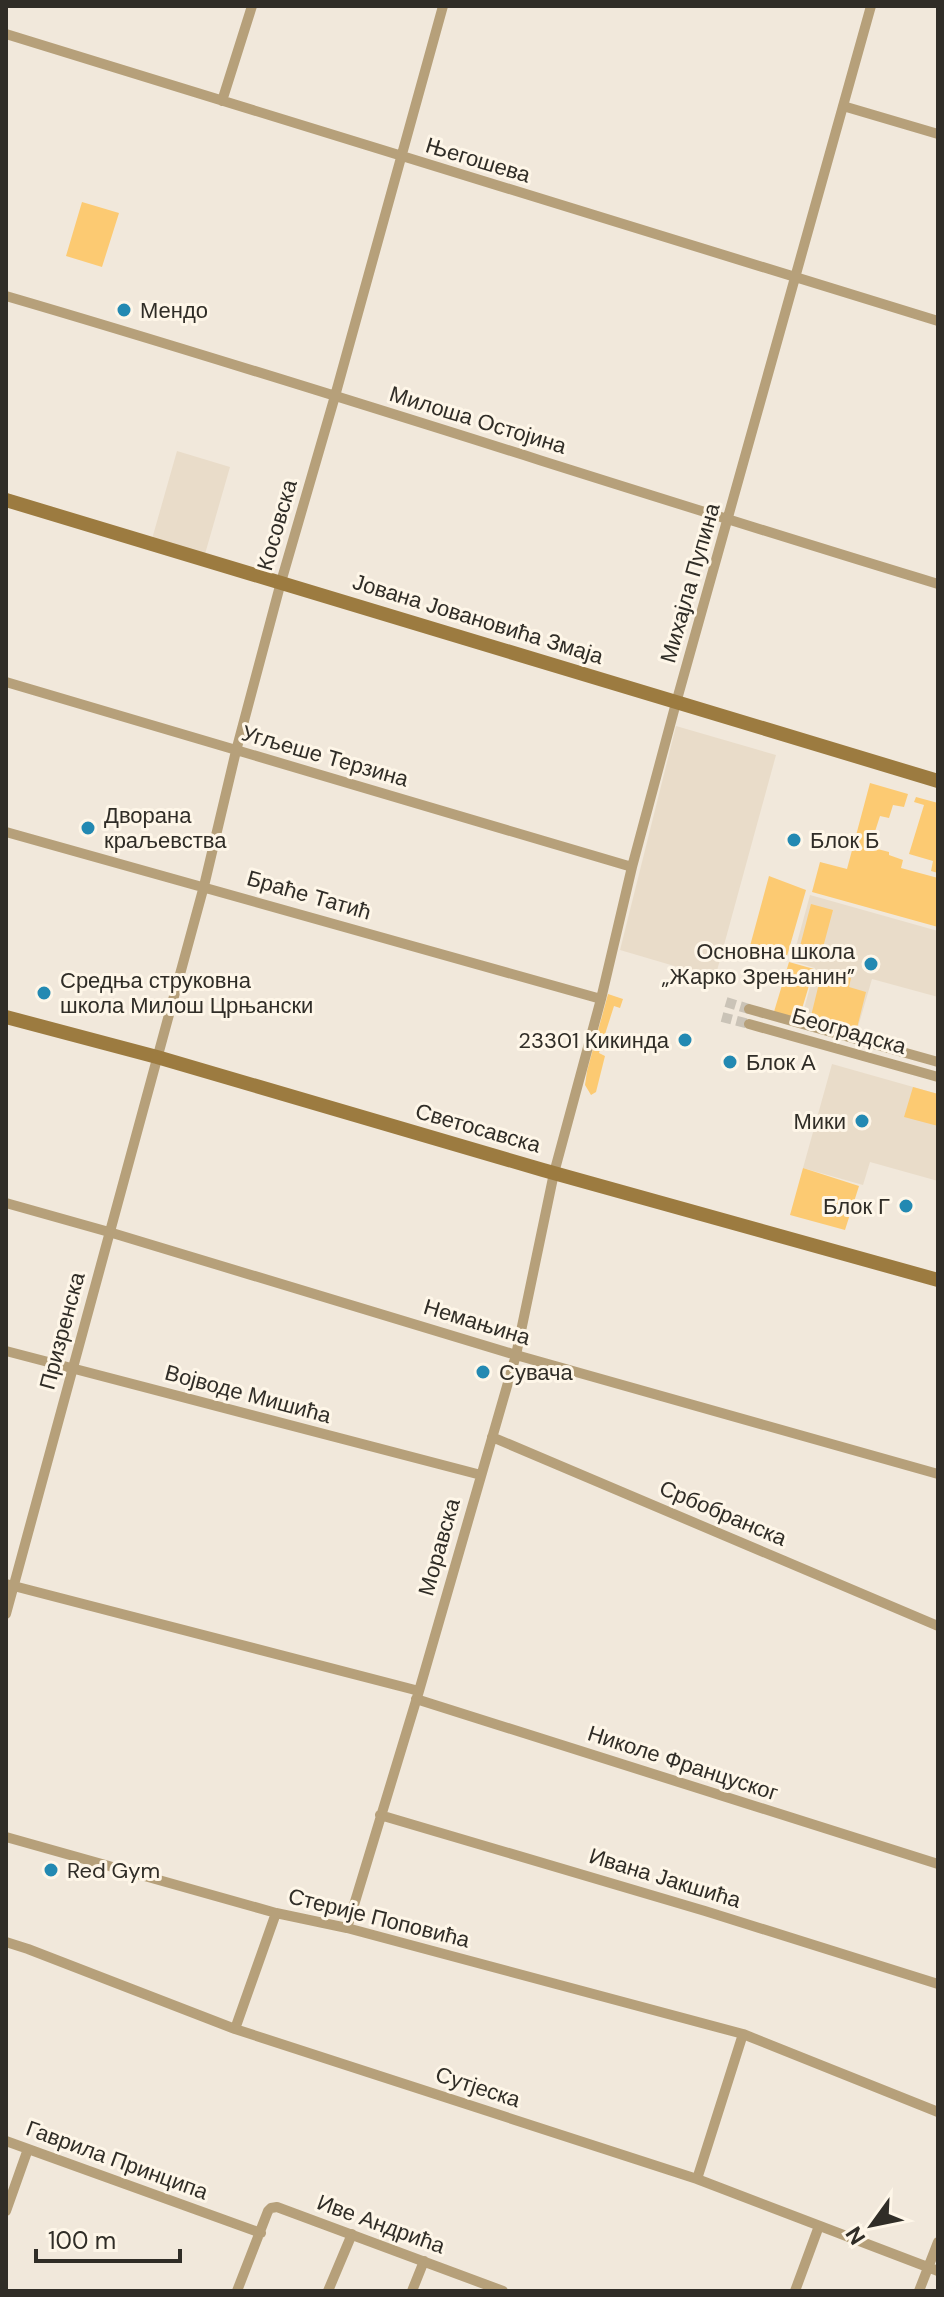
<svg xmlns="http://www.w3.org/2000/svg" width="944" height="2297" viewBox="0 0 944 2297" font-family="'DM Sans',sans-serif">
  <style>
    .built { fill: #e9dcc9 }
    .green { fill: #fcca72 }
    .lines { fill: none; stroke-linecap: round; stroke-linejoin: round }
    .street-tunnel { stroke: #cac3b7; stroke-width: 10; stroke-dasharray: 10 5; stroke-linecap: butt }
    .street { stroke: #b6a07a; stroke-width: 10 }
    .secondary { stroke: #9c7b40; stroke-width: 14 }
    .poi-dot { fill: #2389b2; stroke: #fef6e8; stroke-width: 3 }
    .labels { text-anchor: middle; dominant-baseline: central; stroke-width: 6; stroke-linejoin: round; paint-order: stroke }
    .street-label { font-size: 22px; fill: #302d27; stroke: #fef6e8 }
    .poi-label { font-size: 22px; fill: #302d27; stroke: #fef6e8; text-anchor: start }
  </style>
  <rect width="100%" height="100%" fill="#f1e8db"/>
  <path class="built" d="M177,451L230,467L205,554L152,539Z
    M676,726L776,755L715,978L620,950Z
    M810,895L938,931V997L872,979L856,1034L805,1019L806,1014L803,1013L815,968L792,961Z
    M832,1064L938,1094V1181L870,1162L863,1185L803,1168Z"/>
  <path class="green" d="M82,202L119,213L102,267L66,256Z
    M870,783L908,794L904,807L893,805L889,818L880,816L870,847L889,852V855L903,860L901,868L938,878V927L812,892L820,862L847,869Z
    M916,797L938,803V873L931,871L933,861L909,854L924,805L914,802Z
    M769,876L806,890L787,956L750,946Z
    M811,904L833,910L821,955L799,950Z
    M789,962L814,969L798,1022L773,1015Z
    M822,971L851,978L849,987L866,992L857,1028L811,1016Z
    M608,994L623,999L620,1008L614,1006L599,1053L605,1056L596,1092L591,1095L585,1085L587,1071Z
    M913,1087L938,1094V1126L904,1117Z
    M803,1168L859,1186L845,1230L790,1215Z"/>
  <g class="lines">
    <path class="street-tunnel" d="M726,1002L749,1009
      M722,1017L749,1024"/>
    <path class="street" d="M6,34L938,321
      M222,101L252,6
      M843,106L938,134
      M6,296C318,387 627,490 938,584
      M6,682L632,867
      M6,832L601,999
      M749,1009L938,1062
      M749,1024L938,1077
      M6,1203L109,1232L516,1355L938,1474
      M6,1351L481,1475
      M492,1437L938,1626
      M6,1584L419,1691
      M6,1614L204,886L236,751L281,582L335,396L443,6
      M416,1699L938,1864
      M380,1815L705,1911L938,1984
      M6,1837L276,1913L347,1928L743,2034L938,2112
      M347,1928L419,1691L516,1355L554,1173L601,999L632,867L676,703L871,6
      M6,1942L28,1949L235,2029L697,2179L938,2271
      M235,2029L276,1913
      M6,2141L261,2233
      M697,2179L743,2034
      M6,2211L28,2149
      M237,2291L268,2211L271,2208L277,2207L503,2291
      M328,2291L352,2234
      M412,2291L424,2261
      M795,2291L819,2226
      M919,2291L938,2242"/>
    <path class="secondary" d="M6,500L938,781
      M6,1017L157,1057L543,1170L938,1280"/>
  </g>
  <g class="poi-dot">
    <circle cx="124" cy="310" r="8"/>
    <circle cx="88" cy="828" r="8"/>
    <circle cx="794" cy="840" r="8"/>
    <circle cx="871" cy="964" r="8"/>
    <circle cx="44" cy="993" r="8"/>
    <circle cx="685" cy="1040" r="8"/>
    <circle cx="730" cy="1062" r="8"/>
    <circle cx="862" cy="1121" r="8"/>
    <circle cx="906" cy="1206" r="8"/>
    <circle cx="483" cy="1372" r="8"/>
    <circle cx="51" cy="1870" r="8"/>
  </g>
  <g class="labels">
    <g class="street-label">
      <text transform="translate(478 160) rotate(17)">Његошева</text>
      <text transform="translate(478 420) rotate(17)">Милоша Остојина</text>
      <text transform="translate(277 525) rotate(-74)">Косовска</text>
      <text transform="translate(690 583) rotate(-74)">Михајла Пупина</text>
      <text transform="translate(478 619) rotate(17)">Јована Јовановића Змаја</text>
      <text transform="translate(325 756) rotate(16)">Угљеше Терзина</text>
      <text transform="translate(309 895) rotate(16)">Браће Татић</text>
      <text transform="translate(849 1031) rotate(16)">Београдска</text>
      <text transform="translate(478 1128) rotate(16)">Светосавска</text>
      <text transform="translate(477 1322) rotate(17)">Немањина</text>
      <text transform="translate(62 1331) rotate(-75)">Призренска</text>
      <text transform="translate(248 1394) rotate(15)">Војводе Мишића</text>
      <text transform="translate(723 1513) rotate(23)">Србобранска</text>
      <text transform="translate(439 1547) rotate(-74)">Моравска</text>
      <text transform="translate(683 1763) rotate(18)">Николе Француског</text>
      <text transform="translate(665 1878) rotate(17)">Ивана Јакшића</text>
      <text transform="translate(379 1918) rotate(14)">Стерије Поповића</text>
      <text transform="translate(478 2087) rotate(18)">Сутјеска</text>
      <text transform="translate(117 2160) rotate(20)">Гаврила Принципа</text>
      <text transform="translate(381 2224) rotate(20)">Иве Андрића</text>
    </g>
    <g class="poi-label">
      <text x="140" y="310">Мендо</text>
      <text x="104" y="815">Дворана<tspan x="104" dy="25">краљевства</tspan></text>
      <text x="810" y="840">Блок Б</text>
      <text x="855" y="951" text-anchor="end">Основна школа<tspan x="855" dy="25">„Жарко Зрењанин”</tspan></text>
      <text x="60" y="980">Средња струковна<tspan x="60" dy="25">школа Милош Црњански</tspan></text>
      <text x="669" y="1040" text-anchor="end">23301 Кикинда</text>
      <text x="746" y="1062">Блок А</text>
      <text x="846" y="1121" text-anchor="end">Мики</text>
      <text x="890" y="1206" text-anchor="end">Блок Г</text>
      <text x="499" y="1372">Сувача</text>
      <text x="67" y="1870">Red Gym</text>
    </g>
  </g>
  <rect width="944" height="2297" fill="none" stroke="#302d27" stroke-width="16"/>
  <g transform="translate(872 2225) rotate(237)" stroke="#fef6e8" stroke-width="6" paint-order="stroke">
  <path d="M0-6L14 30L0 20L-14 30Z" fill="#302d27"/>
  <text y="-12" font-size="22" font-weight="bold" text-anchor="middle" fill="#302d27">N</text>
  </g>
  <path d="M36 2249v12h144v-12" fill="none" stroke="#302d27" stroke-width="4"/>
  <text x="48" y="2249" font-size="24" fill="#302d27" stroke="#fef6e8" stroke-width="6" paint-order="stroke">100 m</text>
</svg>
